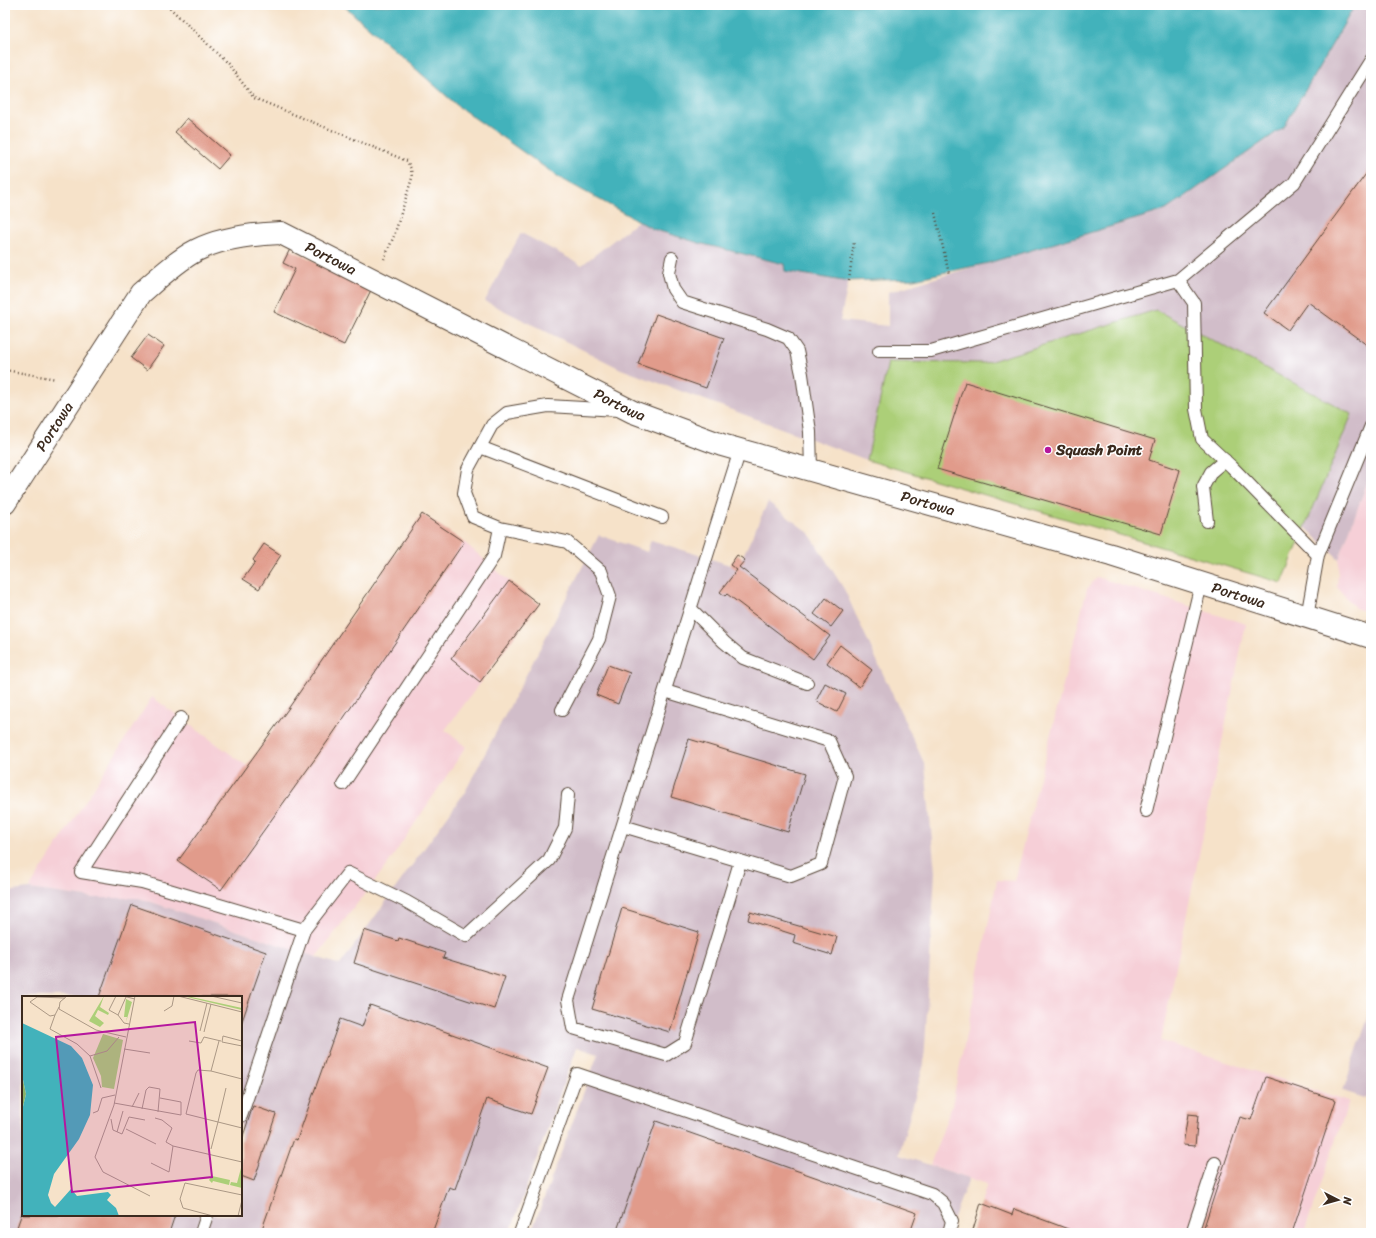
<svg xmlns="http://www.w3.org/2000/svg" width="1376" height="1238" viewBox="0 0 1376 1238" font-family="Sriracha,sans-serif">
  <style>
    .built { fill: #f6cfd7 }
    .industrial { fill: #d1bdc9; fill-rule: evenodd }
    .green { fill: #accf78; stroke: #747c4b }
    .water { fill: #42b2bb; stroke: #3e6e6c }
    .building { fill: #e19b8b }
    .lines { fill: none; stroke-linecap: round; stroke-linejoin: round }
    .service-casing { stroke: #574638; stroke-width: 14 }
    .minor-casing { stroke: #574638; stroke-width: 24 }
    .path { stroke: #574638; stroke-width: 2.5; stroke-dasharray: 1 3; stroke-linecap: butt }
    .service { stroke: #fff; stroke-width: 12 }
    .minor { stroke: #fff; stroke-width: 22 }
    .poi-dot { fill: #b5179e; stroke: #fff; stroke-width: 1.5 }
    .labels { text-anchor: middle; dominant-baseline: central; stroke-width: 3; stroke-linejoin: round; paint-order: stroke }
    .street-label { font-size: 15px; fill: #3b2a1e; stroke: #fff }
    .poi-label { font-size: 15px; font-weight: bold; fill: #3b2a1e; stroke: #fff; text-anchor: start }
    .inset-road { fill: none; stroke: #ab9885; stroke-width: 1 }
    .view { fill: #b5179e; fill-opacity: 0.15; stroke: #b5179e; stroke-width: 2 }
    .inset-edge { fill: none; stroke: #3b2a1e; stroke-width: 2 }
  </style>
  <rect width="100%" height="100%" fill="#fff"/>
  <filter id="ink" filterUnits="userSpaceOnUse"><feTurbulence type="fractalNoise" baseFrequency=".025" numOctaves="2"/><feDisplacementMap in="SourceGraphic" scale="8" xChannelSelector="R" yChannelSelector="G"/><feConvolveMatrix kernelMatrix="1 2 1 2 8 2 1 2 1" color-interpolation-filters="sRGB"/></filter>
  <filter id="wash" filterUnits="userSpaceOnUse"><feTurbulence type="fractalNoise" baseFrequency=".012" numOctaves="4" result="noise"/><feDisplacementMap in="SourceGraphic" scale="16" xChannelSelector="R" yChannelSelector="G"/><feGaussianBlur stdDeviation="0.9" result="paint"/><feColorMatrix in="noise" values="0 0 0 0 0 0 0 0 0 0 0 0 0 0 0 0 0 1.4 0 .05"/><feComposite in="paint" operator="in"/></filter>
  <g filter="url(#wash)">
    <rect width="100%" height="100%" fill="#f6e2c9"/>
    <path class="built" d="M1371,472V613L1355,608L1337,587L1339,559Z
      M422,514L464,542L509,581L539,604L445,730L466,747L387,865L316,957L139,898H94L29,889L152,697L247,766L288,709Z
      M1097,577L1246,624L1161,1041L1349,1101L1304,1233H1079L1014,1209L1012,1215L981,1203L987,1184L930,1165L952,1105L997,880L1014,881L1087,589Z"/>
    <path class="industrial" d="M1355,5H1371V472L1339,559L1304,526L1352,414L1156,310L985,363L888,362L867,460L621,369L485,301L521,233L582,265L638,221L653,229L699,243L785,264V271L849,280L840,321L888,326V292L1166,210L1284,127Z
      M768,502L809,533L844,589L925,765L935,872L924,1064L899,1155L969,1178L948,1233H531L598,1054L577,1047L510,1233H5V892L29,889L94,898H139L340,965L465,792L599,535L647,552L651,540L730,565L737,555L742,558ZM23,997H241V1215H23Z
      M1371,1009V1100L1343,1091Z"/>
    <path class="green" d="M1156,310L1352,414L1282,583L867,460L888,362L985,363Z"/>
    <path class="water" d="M343,5H1355L1284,127L1166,210L988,263L914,279L843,281L785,271L784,264L699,243L653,229L560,178L459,107Z"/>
    <g id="blocks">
      <path class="building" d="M187,118L230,155L218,169L175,132Z
        M1371,167V348L1308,302L1288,330L1264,313Z
        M290,249L372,288L344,345L274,312L295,269L283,263Z
        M656,314L724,338L706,388L638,364Z
        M148,335L164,346L147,370L131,358Z
        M965,382L1155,440L1149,460L1180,470L1161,534L937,469Z
        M422,514L464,542L330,738L221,890L178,861L288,709Z
        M264,544L281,555L259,589L243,579L255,562L253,560Z
        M737,555L745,560L739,567L830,636L813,659L727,594L725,596L720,592L737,570L730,565Z
        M509,581L539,604L480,682L451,659Z
        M826,598L843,611L831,627L814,614Z
        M840,645L872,670L859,687L827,663Z
        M608,665L630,673L618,704L596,695Z
        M825,683L846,694L837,712L816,701Z
        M689,739L805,774L788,832L671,797Z
        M132,905L266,952L241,1024V997H99Z
        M622,908L699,932L670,1032L592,1009Z
        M750,912L837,937L832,955L793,943L795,935L748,920Z
        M364,930L398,941L399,938L445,953L443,958L505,977L494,1009L354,963Z
        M370,1005L548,1068L531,1114L487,1099L455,1189L449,1187L432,1233H273L262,1229L294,1139L297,1140L299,1134L340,1019L362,1027Z
        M1266,1077L1336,1100L1292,1233H1212L1203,1230L1240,1117L1251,1120Z
        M253,1106L276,1114L254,1181L241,1176V1142Z
        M1188,1114L1198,1115L1195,1146L1183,1145Z
        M656,1121L917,1213L910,1233H616Z
        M981,1203L1012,1215L1014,1209L1079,1233H972Z
        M23,1210V1215H175L169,1233H15Z"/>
    </g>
  </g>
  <g filter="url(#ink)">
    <use href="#blocks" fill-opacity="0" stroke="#574638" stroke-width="1"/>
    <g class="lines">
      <g class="service-casing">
        <path id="service" d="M672,258L669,273L673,289L682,302L767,329L788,338L797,351L802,374L810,432L811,470
          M1178,280L1294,183L1371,60
          M879,351H931L1178,280L1194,303L1196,409L1202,439L1232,467L1318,555
          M480,447L662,517
          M740,450L568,1000L573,1028L666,1055L685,1043L740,862
          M1207,521L1203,487L1211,472L1225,460
          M691,609L724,642L743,658L807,683
          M1307,617L1318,555L1371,426
          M562,710L599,639L610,596L601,571L567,542L500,528L473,517L464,493L468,469L492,425L507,413L548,406L618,410
          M181,718L81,872L142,882L304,930L241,1116
          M343,784L494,556L500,528
          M1146,811L1201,584
          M623,826L791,876L821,864L845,776L829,741L665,691
          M304,930L348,873L407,902L466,936L549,860L565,828L568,795
          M201,1233L207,1215
          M520,1233L577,1074L932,1194L943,1203L952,1221L949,1233
          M1192,1233L1215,1163"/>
      </g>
      <g class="minor-casing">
        <g id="minor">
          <path id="s1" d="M5,503L141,293C157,279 179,259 197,250C221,238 255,234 281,233L633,412L722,445L1111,555L1371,637"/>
        </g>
      </g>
      <path class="path" d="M167,5L228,64L254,98L407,161L411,169L412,178L394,236L384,259
        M935,213L949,274
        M849,280L854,242
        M5,370L56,379"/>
      <use href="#service" class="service"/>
      <use href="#minor" class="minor"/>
    </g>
  </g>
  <circle class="poi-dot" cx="1048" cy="450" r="4"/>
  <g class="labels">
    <g class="street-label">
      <text stroke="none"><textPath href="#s1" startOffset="463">Portowa</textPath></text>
      <text stroke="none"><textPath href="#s1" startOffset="787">Portowa</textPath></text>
      <text stroke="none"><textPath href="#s1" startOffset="91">Portowa</textPath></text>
      <text stroke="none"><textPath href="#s1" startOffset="1111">Portowa</textPath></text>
      <text stroke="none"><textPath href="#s1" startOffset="1435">Portowa</textPath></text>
    </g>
    <g class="poi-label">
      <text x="1056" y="450">Squash Point</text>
    </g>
  </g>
  <g transform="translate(22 996)">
    <rect width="220" height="220" fill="#f6e2c9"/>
    <path d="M82,0L78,11L87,17L86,19L76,14L73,20L82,27L78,31L67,25ZM165,0L220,12V14L165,1ZM104,3L110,6L104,26L105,21H102ZM81,38L101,44L92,93L80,91L79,80L71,62ZM219,172L220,192L208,189L209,186L215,187ZM190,180L208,184L207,189L191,185L190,187L187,184Z" fill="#accf78"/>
    <path d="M0,79L4,98L0,115Z" fill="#89b268"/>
    <path d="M0,27L49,50L60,62L71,89L68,119L57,143L32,178L26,199L29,207L33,211L49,193L55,200L86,196L89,199L85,204L94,212L97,220H0V115L4,98L0,79Z" fill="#42b2bb"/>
    <path class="inset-road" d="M45,0L38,6L37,13L74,34L104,41M94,0L87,14L96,19L104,1M101,0L113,3M113,0L92,109L73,161L81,176L128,200M156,0L220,16M189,0L220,7M37,11L33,19L28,20L8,6L15,1L43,2M142,15L150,10L152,0M33,19L28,33L55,48L68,60M96,19L102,27L107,28M178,35L185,7M182,36L189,8M167,45L179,47L182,41L199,45M197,45L189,75L220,83M220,45L201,40L200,46L220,50M102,53L128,57M189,75L176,74L174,77L164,118L196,126L189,153M79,92L68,60L85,55L97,41M204,92L196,126L220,132M92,107L159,119V106L138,102M110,111L117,97M120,113L124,94L127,91L138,93L136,116M71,117L76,115L80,102L93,99M133,122L140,124L150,132L144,146L151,150M89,123L91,134L100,138L107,121L123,124M104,133L134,148M95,136L101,115M129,167L147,176L151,150L220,166M191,220L161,212L158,203L163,187L220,199M216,220L220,204"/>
    <path class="view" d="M173,26L190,181L50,196L34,41Z"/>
    <rect width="220" height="220" class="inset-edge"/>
  </g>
  <rect width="1376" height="1238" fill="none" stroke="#fff" stroke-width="20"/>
  <g transform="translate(1338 1200) rotate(96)" stroke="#ffffff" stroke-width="3" paint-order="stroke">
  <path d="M0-3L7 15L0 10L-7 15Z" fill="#3b2a1e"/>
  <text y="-6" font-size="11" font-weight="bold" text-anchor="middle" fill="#3b2a1e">N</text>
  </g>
</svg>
